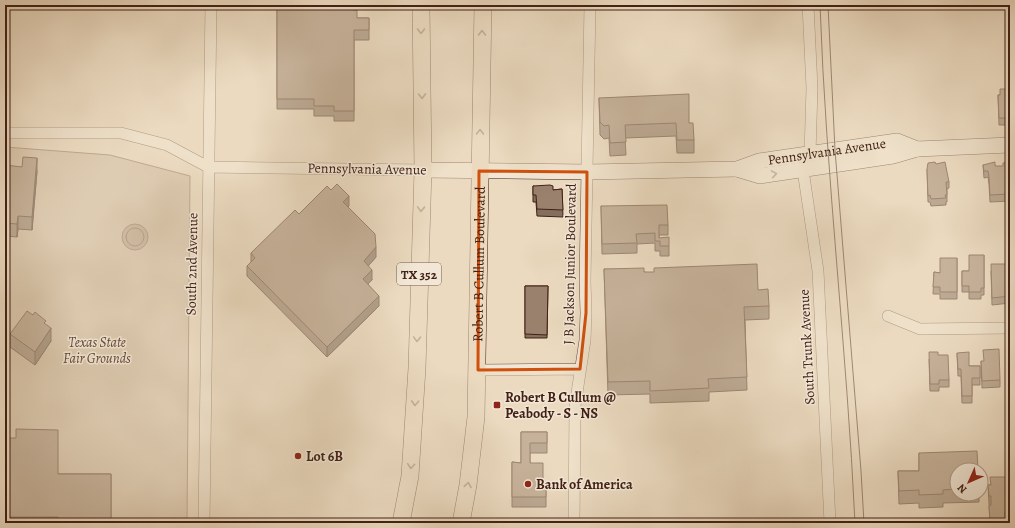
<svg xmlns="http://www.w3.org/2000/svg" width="1015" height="528" viewBox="0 0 1015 528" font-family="Alegreya,serif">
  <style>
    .green { fill: #cebba3; stroke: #886e5c }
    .water { fill: #b29b86; stroke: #856a59 }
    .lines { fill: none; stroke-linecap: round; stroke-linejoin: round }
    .shore { stroke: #7a5e4e; stroke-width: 1 }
    .street-casing { stroke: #6c4f40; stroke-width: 12 }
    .secondary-casing { stroke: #422115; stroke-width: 16 }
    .primary-casing { stroke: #422115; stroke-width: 18 }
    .street { stroke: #f2e7d6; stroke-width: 11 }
    .secondary { stroke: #f2e7d6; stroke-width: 15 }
    .primary { stroke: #ebdac0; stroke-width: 17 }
    .tram { stroke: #422115; stroke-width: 1 }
    .wall { fill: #846f5f; stroke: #422115 }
    .shaded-wall { fill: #6c5a4d; stroke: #422115 }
    .building { fill: #9a816e; stroke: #422115 }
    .oneway { stroke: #967e6a }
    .oneway2 { stroke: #9a8476 }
    .marked { fill: none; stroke: #cf510d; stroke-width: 3; stroke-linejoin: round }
    .poi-dot { fill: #8f2418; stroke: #f2e7d6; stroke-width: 1.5 }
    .labels { text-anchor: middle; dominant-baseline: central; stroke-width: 3; stroke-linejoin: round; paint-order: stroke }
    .shield { fill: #f2e7d6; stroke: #775c4f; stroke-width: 1 }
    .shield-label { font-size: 13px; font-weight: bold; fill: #422115 }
    .street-label { font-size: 14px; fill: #422115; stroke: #f2e7d6 }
    .park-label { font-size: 14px; font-style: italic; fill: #654838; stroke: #f2e7d6 }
    .poi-label { font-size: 14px; font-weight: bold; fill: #422115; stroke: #f2e7d6; text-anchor: start }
  </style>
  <rect width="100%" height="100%" fill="#ebdac0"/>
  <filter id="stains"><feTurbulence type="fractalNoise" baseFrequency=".005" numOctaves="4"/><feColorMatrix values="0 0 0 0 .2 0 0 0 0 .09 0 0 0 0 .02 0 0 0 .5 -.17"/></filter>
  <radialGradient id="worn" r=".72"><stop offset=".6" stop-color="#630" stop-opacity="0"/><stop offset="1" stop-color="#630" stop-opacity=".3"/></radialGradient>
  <path class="green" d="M5,147L110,155L190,176L187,523H5Z"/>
  <path class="water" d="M122 237a13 13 0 1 1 26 0a13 13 0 1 1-26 0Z"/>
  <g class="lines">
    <path class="shore" d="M126 237a9 9 0 1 1 18 0a9 9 0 1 1-18 0Z"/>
    <g class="street-casing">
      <path id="street" d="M808,5L812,88L810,154
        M5,133H121L167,145L208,167L423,170
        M803,170L818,271L830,523
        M888,316L920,329L1010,328
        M478,370L580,369
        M204,523L211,5
        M574,523L575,406L585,340L586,313L585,281L590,5"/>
    </g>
    <g class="secondary-casing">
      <g id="secondary">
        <path d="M737,169L760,176L893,156L917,149L1010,145"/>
        <path id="s1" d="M423,170L587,172L737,169L759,161L897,141L917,149"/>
      </g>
    </g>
    <g class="primary-casing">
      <g id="primary">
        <path d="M401,523L410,476L417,368L423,170L421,5"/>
        <path id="s2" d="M461,523L468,485L476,417L483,5"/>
      </g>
    </g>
    <use href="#street" class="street"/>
    <use href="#secondary" class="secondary"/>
    <use href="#primary" class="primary"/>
    <path class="tram" d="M820,5C826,178 847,350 855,523
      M828,5L835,150L861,471L864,523"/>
  </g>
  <path class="wall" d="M277,7L353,10L357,18H369V40H354V121H334V116H314V109H277Z
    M1010,89V125H999L998,95H1000Z
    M599,98L689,123L694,140V153H677L676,136L625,138L626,155L610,156L609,138L604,139L600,135Z
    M936,164L949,182V188L947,189V202H946V205L931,206L930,202H928L927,169Z
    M5,165L37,171L32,230L18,229L17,237L5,236Z
    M983,165L995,166L1010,174V201L990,202L989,184L988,177L984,178Z
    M533,186L553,190L562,189L563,217L537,216L536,202H533Z
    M349,206L348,207L376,257L368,266L372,280L368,284L379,306L327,357L247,276V266L251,262V253L299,214Z
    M601,206L668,225V235H659V238L669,246V256H660V251H655V243L637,244V253L602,254Z
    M984,255V295H981V299H969V292H962V271H969Z
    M957,258V299H940V294H933L934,272L940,273Z
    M604,269L644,272L758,290L769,306V319L745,320L747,390L709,392V401L650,403V394L608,395Z
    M1010,270V303L992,305L991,271Z
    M525,286H548L547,338H525Z
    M46,325L51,341L35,365L10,347V334Z
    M957,353L969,366H980V385H972V403H962L961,376H958Z
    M938,355L949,380V387H939V391H930L929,359Z
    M981,361L1000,380V387L982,388Z
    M521,432H547V453H530V463L543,485H546V507H512V462L521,463Z
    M5,438L58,474H111V523H5Z
    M919,453L957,470V494H979V502L943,503V507L919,508V503L899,504L898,471H919Z
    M1010,477V522H1005V523H990L988,485H990Z"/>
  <path class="shaded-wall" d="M37,158V171L32,230V217Z
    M349,196V206L343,212V202Z
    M18,216V229L17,237V224Z
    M376,247V257L364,271V261Z
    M372,270V280L363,289V279Z
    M379,296V306L327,357V347Z
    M51,328V341L35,365V352Z"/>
  <path class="building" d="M280,5H353V10H357V18H369V30H354V111H334V106H314V99H277V7H280Z
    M1000,89H1010V118H999L998,95H1000Z
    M689,94V123H693L694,140H677L676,123L625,125L626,142L610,143L609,125L604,126L600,122L599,98Z
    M23,157L37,158L32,217L18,216L17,224L5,223V165L22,167Z
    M935,162L936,164L945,162L949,182H946L947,195H945L946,198L931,199L930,195L928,196L927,169L928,163Z
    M995,162V166H1003V163L1009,162L1010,194L990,195L989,177L988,171H984L983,165Z
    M337,184L349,196L343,202L375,234L376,247L364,261L372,270L363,279L379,296L327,347L247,266L255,258L251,253L295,210L299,214L327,186L331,190Z
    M550,185L553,186V190L562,189L563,210L537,209L536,195H533V186Z
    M667,205L668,225H659V238L669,237V246H660V241H655V233L636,234L637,243L602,244L601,206Z
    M969,255H984V288H981V292H969V286H962V271H969Z
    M940,258H957V292H940V287H933L934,272L940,273Z
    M757,264L758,290L768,289L769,306L744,307L747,377L708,379L709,388L650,391V381L608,382L604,269L644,268V272H654V268Z
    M991,264H1010V296L992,298Z
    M525,286H548L547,335L525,334Z
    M27,311L33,315L35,312L46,321L44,323L51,328L35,352L10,334Z
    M999,349L1000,380L982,381L981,361H984L983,350Z
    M929,352H938V355H948L949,380H939V384H930Z
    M969,352V366H980V378H972V396H962L961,369H958L957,353Z
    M16,429L58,430V474H111V521L58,519V517H5V518V438H16Z
    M521,432H547V443H530V463H543V485H546V497H512V462L521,463Z
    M977,451L978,470H957V489L943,490V494L919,495V490L899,491L898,471H919V453Z
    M990,477H1010V512H1005V521L990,522L989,506L991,505V496H989L988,485H991Z"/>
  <defs><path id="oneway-chevron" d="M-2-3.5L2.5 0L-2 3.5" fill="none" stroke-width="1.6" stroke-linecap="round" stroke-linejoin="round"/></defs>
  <g class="oneway">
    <use href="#oneway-chevron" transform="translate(421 31) rotate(90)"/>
    <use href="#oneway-chevron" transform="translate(482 33) rotate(-89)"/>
    <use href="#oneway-chevron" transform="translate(422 96) rotate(89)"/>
    <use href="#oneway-chevron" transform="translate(480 132) rotate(-89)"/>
    <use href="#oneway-chevron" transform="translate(421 209) rotate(92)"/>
    <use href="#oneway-chevron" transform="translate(417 339) rotate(92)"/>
    <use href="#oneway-chevron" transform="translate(415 403) rotate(93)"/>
    <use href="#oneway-chevron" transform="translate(411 466) rotate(95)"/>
    <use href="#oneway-chevron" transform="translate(468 485) rotate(-81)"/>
  </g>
  <use class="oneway2" href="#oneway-chevron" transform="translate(774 174) rotate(-9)"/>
  <path d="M0 0H1015V528H0ZM479,171L587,172L586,313L580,369L478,370Z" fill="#ebdac0" fill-opacity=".55" fill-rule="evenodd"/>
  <path class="marked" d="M479,171L587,172L586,313L580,369L478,370Z"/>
  <g class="poi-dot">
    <rect x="493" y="401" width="8" height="8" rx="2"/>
    <circle cx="298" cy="456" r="4"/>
    <circle cx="528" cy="484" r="4"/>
  </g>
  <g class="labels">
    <rect class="shield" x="397" y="263" width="44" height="22" rx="3"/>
    <g class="shield-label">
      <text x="419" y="274">TX 352</text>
    </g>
    <g class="street-label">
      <text stroke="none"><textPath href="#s1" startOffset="406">Pennsylvania Avenue</textPath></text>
      <text transform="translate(367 169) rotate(1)">Pennsylvania Avenue</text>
      <text transform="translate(192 264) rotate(-89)">South 2nd Avenue</text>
      <text transform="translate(570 264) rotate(-89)">J B Jackson Junior Boulevard</text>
      <text stroke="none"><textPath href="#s2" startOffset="260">Robert B Cullum Boulevard</textPath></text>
      <text transform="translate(807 347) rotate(-93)">South Trunk Avenue</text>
    </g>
    <g class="park-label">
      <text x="97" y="342">Texas State<tspan x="97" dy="16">Fair Grounds</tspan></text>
    </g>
    <g class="poi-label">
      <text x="505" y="397">Robert B Cullum @<tspan x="505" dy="16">Peabody - S - NS</tspan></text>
      <text x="306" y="456">Lot 6B</text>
      <text x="536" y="484">Bank of America</text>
    </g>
  </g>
  <rect width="1015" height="528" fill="none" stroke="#ebdac0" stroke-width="20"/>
  <rect x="6" y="6" width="1003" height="516" fill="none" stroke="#422115" stroke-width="2"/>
  <rect x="10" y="10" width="995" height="508" fill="none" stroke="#422115"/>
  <g transform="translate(969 482) rotate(225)"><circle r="19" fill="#f2e7d6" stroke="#ac9889"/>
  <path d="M0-3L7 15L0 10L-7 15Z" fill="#8f2418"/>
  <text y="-6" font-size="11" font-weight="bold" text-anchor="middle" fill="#422115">N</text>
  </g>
  <rect width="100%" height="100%" filter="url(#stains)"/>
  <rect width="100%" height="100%" fill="url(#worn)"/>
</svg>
